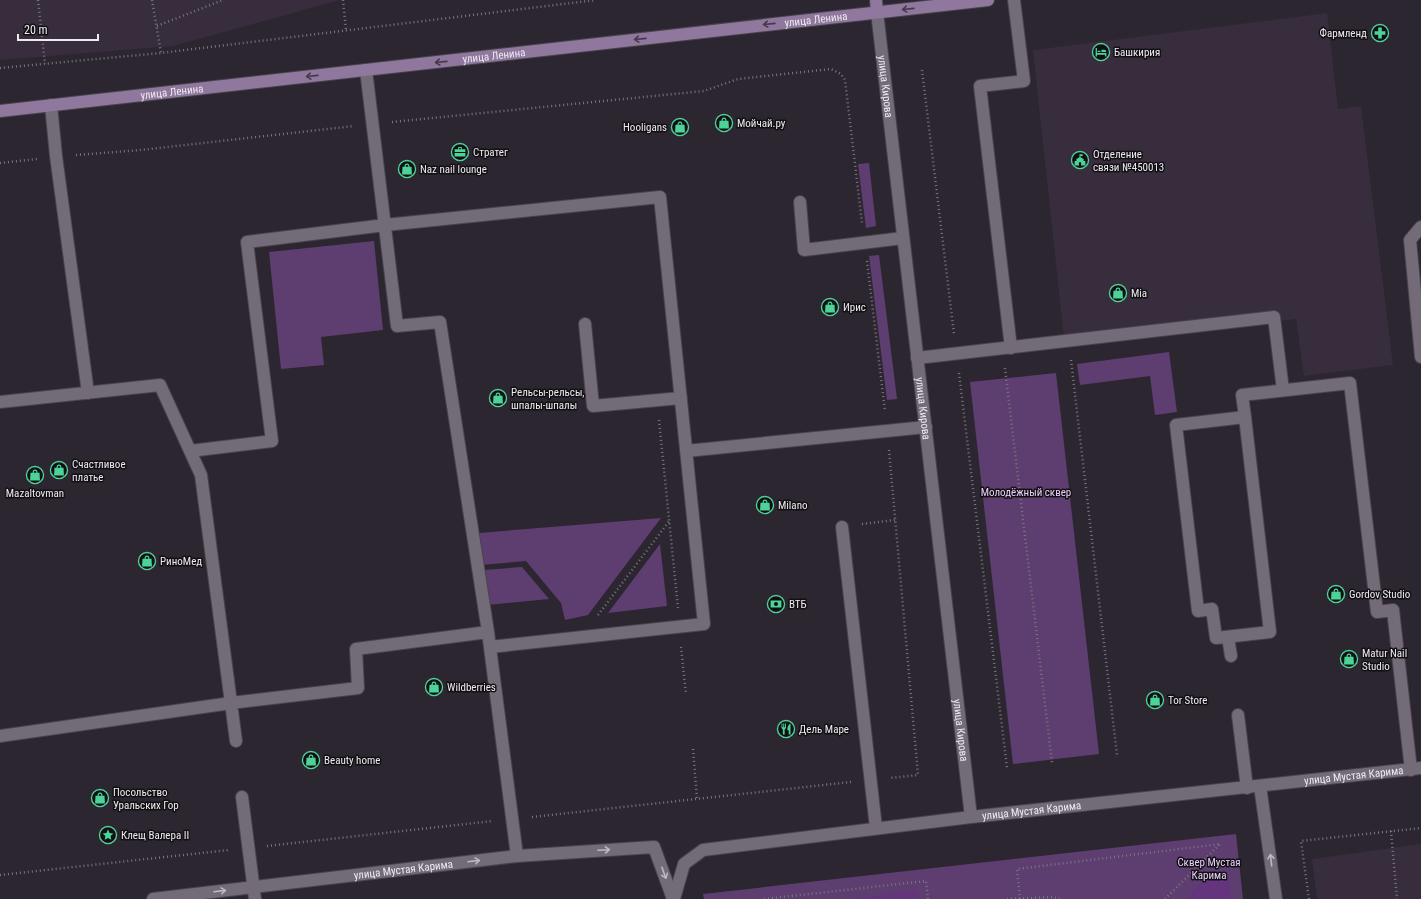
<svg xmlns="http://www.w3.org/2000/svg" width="1421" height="899" viewBox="0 0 1421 899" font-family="'Roboto Condensed',sans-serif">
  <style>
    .built { fill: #372d3d }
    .green { fill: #5e3d71 }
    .forest { fill: #64347f }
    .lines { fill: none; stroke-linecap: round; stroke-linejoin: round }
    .lane-casing { stroke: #48444c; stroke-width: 14 }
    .street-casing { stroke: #48444c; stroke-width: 14 }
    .secondary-casing { stroke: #48444c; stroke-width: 14 }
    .path { stroke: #7b767e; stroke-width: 2.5; stroke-dasharray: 1 3; stroke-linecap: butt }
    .lane { stroke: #736c78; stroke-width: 12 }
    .street { stroke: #736c78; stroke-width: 12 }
    .secondary { stroke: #8f779e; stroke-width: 12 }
    .oneway { stroke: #45394b }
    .oneway2 { stroke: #bdb8c1 }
    .labels { text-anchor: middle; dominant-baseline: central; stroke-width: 3; stroke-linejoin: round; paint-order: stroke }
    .street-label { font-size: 11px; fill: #eeeaf1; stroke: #131014 }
    .poi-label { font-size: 11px; fill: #eeeaf1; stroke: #131014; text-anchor: start }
    .park-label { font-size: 11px; fill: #e9d0fa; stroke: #131014 }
  </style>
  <rect width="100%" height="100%" fill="#2c2630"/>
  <path class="built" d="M0,0H340L173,46L0,60Z
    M1327,13L1338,109L1361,106L1393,365L1304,376L1296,319L1065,348L1033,50Z
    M1421,844V899H1317L1312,859Z"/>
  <path class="green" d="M869,163L876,226L866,228L858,164Z
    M374,241L383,330L321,337L324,365L281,369L269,252Z
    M879,255L897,399L887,400L869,256Z
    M1169,352L1177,412L1155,415L1150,376L1080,385L1077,364Z
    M1056,373L1099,754L1013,764L970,382Z
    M661,518L588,615L565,620L561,603L526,561L481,565L479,533Z
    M660,544L667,606L608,613Z
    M522,567L549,599L488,605L484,570Z
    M1236,834L1243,899H704L703,894Z"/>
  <path class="forest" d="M1212,871L1222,873L1228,877L1231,899H1187Z
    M911,891L917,892L918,899H854Z"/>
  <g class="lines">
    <g class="lane-casing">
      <path id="lane" d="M366,70L397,326L440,322L488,632L517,856
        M51,105L56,156L88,393
        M800,202L804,250L903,238
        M1421,227L1410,240L1421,357
        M585,324L593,406L681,398
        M1011,348L980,86L1024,81L1014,0
        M917,358L1274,317L1283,390
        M0,402L160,385L201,475L231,703L0,736
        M1245,417L1176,425L1198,611L1212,609L1216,638L1270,632L1245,417L1242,395L1350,383L1377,612L1393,610L1411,770
        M190,451L272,441L247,242L385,225L660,197L704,624L490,647
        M686,451L926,427
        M842,527L876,828
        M1228,637L1231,656
        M1238,715L1247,788
        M236,741L231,703L358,688L356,649L488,632
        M242,797L255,899"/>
    </g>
    <g class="street-casing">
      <g id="street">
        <path id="s1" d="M877,12L971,817"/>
        <path d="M1260,786L1276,899"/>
        <path id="s2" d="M153,899L517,856L654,847L673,899"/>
        <path id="s3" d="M674,899L684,864L703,850L971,817L1421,768"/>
      </g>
    </g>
    <g class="secondary-casing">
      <g id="secondary">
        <path d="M876,0L877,12"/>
        <path id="s4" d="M0,111L988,0"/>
      </g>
    </g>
    <path class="path" d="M38,0L45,64
      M152,0L161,53
      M343,0L346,30
      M157,26L223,0
      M0,68L161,53L596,0
      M922,70L954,334
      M392,122L704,91L738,79L831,69L841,74L845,80L862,223
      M76,155L141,150L354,126
      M0,163L37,159
      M867,261L885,411
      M1071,360L1117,755
      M1005,368L1052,763
      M959,373L1007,768
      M659,420L678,608
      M889,450L918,775L890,778
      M862,524L895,520
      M598,615L670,520
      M681,647L686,694
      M693,749L697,799
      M532,817L851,782
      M1391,831L1397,899
      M267,846L493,821
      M0,875L229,850
      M764,899L926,881L928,899
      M1007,899L1052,897L1060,899
      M1020,899L1017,869L1220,844
      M1165,899L1220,844
      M1309,899L1301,841L1421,828"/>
    <use href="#lane" class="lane"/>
    <use href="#street" class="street"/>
    <use href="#secondary" class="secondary"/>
  </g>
  <defs><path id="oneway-shaft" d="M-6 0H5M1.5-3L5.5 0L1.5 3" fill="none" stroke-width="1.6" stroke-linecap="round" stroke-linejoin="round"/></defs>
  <g class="oneway">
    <use href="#oneway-shaft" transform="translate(908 9) rotate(174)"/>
    <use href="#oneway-shaft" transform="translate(769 24) rotate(174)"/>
    <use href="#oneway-shaft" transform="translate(640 39) rotate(174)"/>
    <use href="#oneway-shaft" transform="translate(441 62) rotate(174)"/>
    <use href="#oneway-shaft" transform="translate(312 76) rotate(174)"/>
  </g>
  <g class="oneway2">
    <use href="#oneway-shaft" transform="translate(604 850) rotate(-3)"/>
    <use href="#oneway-shaft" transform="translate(1271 860) rotate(-97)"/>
    <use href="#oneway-shaft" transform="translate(474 861) rotate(-7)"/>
    <use href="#oneway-shaft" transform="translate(664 873) rotate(70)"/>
    <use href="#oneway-shaft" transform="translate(220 891) rotate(-7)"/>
  </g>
  <defs>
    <g id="pharmacy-ring" transform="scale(0.9)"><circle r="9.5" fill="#131014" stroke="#4cd39a" stroke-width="1.5"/><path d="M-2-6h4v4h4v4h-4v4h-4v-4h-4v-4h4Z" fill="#4cd39a"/></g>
    <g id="hotel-ring" transform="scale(0.9)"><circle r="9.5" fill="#131014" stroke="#4cd39a" stroke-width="1.5"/><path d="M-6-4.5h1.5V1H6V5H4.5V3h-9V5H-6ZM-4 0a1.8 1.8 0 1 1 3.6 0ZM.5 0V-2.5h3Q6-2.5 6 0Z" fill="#4cd39a"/></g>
    <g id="shop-ring" transform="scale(0.9)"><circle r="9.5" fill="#131014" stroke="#4cd39a" stroke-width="1.5"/><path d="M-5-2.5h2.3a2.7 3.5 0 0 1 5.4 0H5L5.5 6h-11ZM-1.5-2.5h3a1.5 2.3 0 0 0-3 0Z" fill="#4cd39a"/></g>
    <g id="office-ring" transform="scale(0.9)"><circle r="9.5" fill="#131014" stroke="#4cd39a" stroke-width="1.5"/><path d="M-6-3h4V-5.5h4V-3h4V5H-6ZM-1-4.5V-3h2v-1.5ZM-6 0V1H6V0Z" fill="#4cd39a"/></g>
    <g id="civic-ring" transform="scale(0.9)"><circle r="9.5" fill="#131014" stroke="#4cd39a" stroke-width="1.5"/><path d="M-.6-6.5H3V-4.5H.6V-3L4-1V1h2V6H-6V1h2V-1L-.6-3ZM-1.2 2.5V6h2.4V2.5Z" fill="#4cd39a"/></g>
    <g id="bank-ring" transform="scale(0.9)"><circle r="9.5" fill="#131014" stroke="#4cd39a" stroke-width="1.5"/><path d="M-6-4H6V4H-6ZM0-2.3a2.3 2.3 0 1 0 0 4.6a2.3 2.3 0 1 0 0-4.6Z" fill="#4cd39a"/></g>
    <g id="restaurant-ring" transform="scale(0.9)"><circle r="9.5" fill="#131014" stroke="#4cd39a" stroke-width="1.5"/><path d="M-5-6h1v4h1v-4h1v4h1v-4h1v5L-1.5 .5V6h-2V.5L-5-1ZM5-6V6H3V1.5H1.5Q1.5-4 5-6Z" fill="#4cd39a"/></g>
    <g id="sight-ring" transform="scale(0.9)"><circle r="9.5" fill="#131014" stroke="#4cd39a" stroke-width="1.5"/><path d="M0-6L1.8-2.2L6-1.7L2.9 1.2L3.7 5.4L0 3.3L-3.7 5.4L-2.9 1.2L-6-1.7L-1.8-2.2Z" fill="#4cd39a"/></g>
  </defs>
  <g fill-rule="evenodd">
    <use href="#pharmacy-ring" x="1380" y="33"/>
    <use href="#hotel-ring" x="1101" y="52"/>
    <use href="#shop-ring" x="724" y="123"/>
    <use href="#shop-ring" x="680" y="127"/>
    <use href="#office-ring" x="460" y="152"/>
    <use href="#civic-ring" x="1080" y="160"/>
    <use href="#shop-ring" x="407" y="169"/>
    <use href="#shop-ring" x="1118" y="293"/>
    <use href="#shop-ring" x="830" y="307"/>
    <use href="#shop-ring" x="498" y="398"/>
    <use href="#shop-ring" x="59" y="470"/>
    <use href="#shop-ring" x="35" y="475"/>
    <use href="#shop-ring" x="765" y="505"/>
    <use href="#shop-ring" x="147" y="561"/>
    <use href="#shop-ring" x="1336" y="594"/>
    <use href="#bank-ring" x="776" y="604"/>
    <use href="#shop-ring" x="1349" y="659"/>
    <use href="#shop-ring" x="434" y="687"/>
    <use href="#shop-ring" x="1155" y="700"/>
    <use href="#restaurant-ring" x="786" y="729"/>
    <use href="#shop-ring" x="311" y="760"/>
    <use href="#shop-ring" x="100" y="798"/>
    <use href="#sight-ring" x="108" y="835"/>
  </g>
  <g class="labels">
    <g class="street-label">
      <text stroke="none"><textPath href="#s4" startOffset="821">улица Ленина</textPath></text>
      <text stroke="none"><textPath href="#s4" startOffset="497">улица Ленина</textPath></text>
      <text stroke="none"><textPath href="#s1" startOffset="75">улица Кирова</textPath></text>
      <text stroke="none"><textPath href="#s4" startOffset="173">улица Ленина</textPath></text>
      <text stroke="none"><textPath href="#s1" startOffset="399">улица Кирова</textPath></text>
      <text stroke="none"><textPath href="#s1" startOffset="723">улица Кирова</textPath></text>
      <text stroke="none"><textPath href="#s3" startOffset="715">улица Мустая Карима</textPath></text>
      <text stroke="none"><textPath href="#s3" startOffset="391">улица Мустая Карима</textPath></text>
      <text stroke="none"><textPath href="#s2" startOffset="252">улица Мустая Карима</textPath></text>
    </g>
    <g class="poi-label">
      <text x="1367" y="33" text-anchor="end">Фармленд</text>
      <text x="1114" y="52">Башкирия</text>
      <text x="737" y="123">Мойчай.ру</text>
      <text x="667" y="127" text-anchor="end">Hooligans</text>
      <text x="473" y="152">Стратег</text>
      <text x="1093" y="154">Отделение<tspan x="1093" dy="13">связи №450013</tspan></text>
      <text x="420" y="169">Naz nail lounge</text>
      <text x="1131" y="293">Mia</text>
      <text x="843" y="307">Ирис</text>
      <text x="511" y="392">Рельсы-рельсы,<tspan x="511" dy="13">шпалы-шпалы</tspan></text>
      <text x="72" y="464">Счастливое<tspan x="72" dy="13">платье</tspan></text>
      <text x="35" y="493" text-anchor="middle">Mazaltovman</text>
      <text x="778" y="505">Milano</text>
      <text x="160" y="561">РиноМед</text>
      <text x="1349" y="594">Gordov Studio</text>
      <text x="789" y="604">ВТБ</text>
      <text x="1362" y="653">Matur Nail<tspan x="1362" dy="13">Studio</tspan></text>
      <text x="447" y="687">Wildberries</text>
      <text x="1168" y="700">Tor Store</text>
      <text x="799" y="729">Дель Маре</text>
      <text x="324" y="760">Beauty home</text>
      <text x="113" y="792">Посольство<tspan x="113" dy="13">Уральских Гор</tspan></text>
      <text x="121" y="835">Клещ Валера II</text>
    </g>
    <g class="park-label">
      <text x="1026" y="492">Молодёжный сквер</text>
      <text x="1209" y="862">Сквер Мустая<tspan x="1209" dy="13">Карима</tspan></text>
    </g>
  </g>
  <path d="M18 34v6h80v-6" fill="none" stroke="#eeeaf1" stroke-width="2"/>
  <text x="24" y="34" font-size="12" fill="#eeeaf1" stroke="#131014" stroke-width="3" paint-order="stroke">20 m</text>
</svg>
